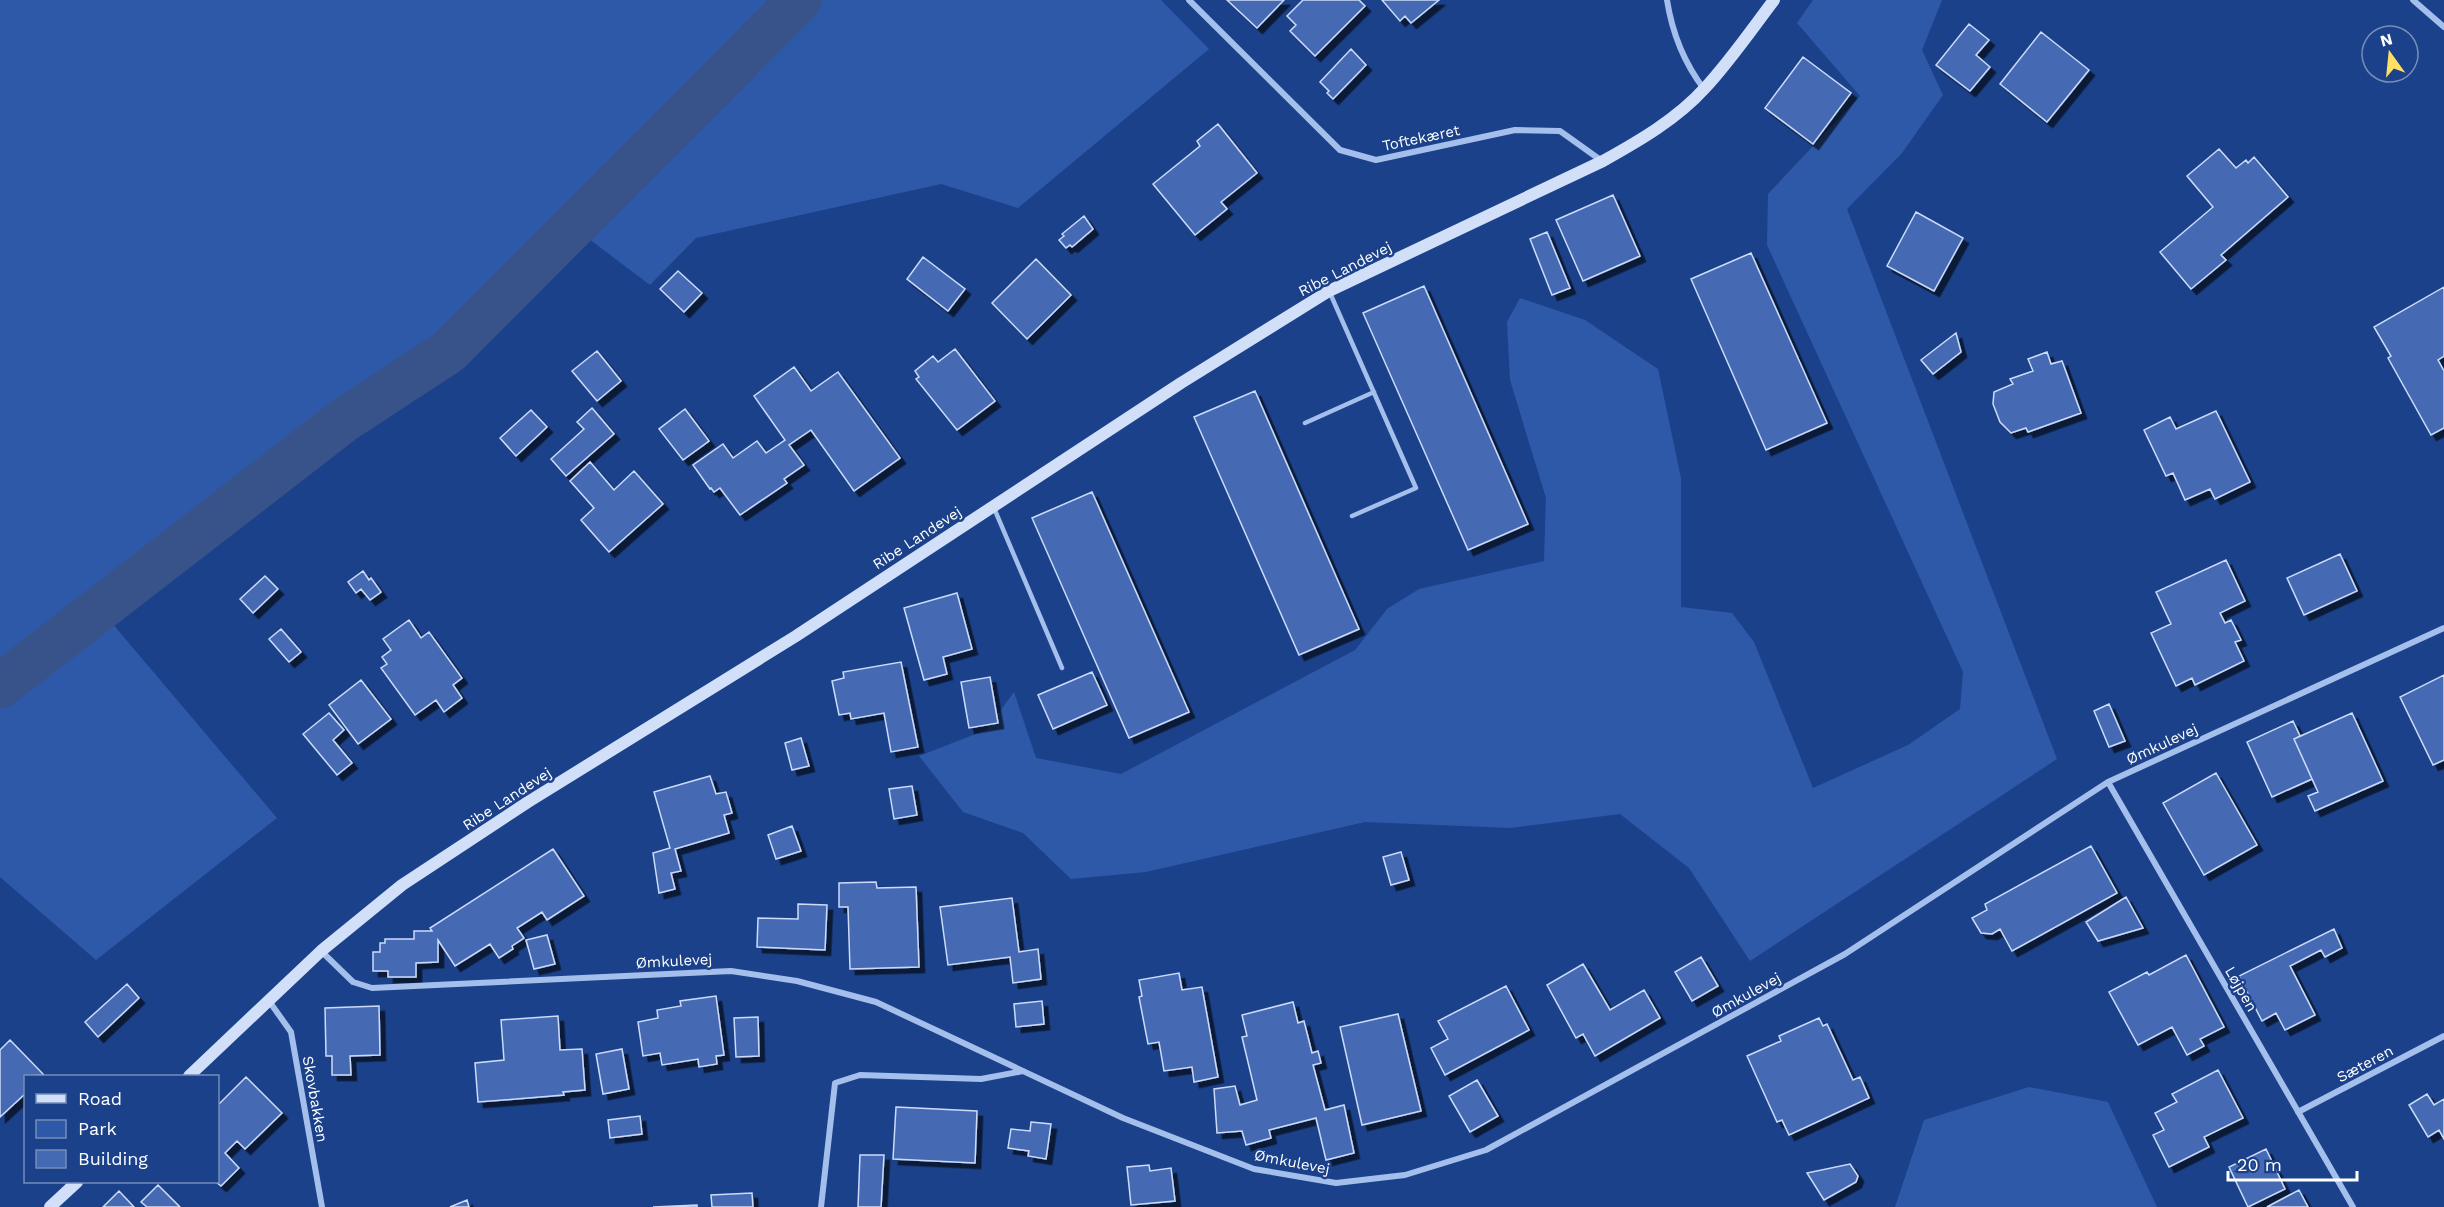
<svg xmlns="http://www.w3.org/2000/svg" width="2444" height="1207" viewBox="0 0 2444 1207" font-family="'Work Sans',sans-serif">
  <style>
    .green { fill: #2e59a8 }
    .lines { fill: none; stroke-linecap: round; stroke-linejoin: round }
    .canal { stroke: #38538a; stroke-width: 45 }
    .building { fill: #446ab3; stroke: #cbdbf9; stroke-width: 1.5; filter: url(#shadow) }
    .service { stroke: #a5bfed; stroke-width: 4.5 }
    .minor { stroke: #a5bfed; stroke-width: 6 }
    .secondary { stroke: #d2dff9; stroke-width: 12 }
    .labels { text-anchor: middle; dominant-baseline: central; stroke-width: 5; stroke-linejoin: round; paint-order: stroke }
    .street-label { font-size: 15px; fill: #fff; stroke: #1b418a }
  </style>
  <defs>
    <filter id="shadow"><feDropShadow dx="5.5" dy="5.5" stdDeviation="0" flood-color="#0009"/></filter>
  </defs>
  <rect width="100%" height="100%" fill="#1b418a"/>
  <path class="green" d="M0,0H1161L1209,49L1018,208L941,184L696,238L650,285L581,233L106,616L277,818L96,960L0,877Z
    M1813,0H1942L1922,50L1943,95L1902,153L1847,209L2057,759L1750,961L1689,868L1620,814L1511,828L1365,822L1146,872L1071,879L1023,833L963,812L919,756L986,730L1014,692L1036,758L1121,774L1355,650L1387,609L1419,589L1544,561L1546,498L1510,380L1507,322L1520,298L1585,320L1658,369L1681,478V607L1732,613L1754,642L1813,788L1908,745L1960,709L1963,672L1767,245L1768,194L1860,96L1797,23Z
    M2029,1087L2108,1102L2157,1207H1895L1924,1120Z"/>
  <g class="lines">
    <path class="canal" d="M0,686L344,420L448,352L799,0"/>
  </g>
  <path class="building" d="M1227,0H1284L1257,28Z
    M1303,0H1359L1365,6L1315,56L1290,31L1296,25L1287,16Z
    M1382,0H1439L1411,23L1405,16L1400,21Z
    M1969,24L1989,40L1976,55L1990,67L1970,91L1936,65Z
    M2041,32L2089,70L2047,122L2000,84Z
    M1351,49L1366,65L1333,99L1327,93L1329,91L1320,82Z
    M1803,57L1851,93L1813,144L1765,108Z
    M1218,124L1257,173L1221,202L1227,209L1195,235L1153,184L1200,146L1197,141Z
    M2219,149L2236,168L2246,160L2248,163L2254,157L2288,197L2221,255L2226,260L2191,289L2160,252L2213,207L2187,176Z
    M1613,195L1640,256L1583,281L1556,220Z
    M1916,212L1963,238L1934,291L1887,266Z
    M1084,216L1093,229L1072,247L1070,245L1066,248L1059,240L1064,236L1062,234Z
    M1547,232L1570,288L1552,295L1530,239Z
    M1751,253L1827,423L1766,450L1691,279Z
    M923,257L965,289L948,311L907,279Z
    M1036,259L1071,295L1027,339L992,303Z
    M678,271L702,293L684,312L660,289Z
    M1424,286L1528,524L1468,550L1363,313Z
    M2444,287V356L2438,360L2444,371V428L2431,435L2388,358L2391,356L2374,327Z
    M1956,333L1961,352L1933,374L1921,360Z
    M955,349L995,401L957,430L916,379L919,377L915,371L933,356L938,362Z
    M597,351L621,381L597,401L572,371Z
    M2047,352L2051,364L2062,361L2081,413L2028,432L2026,428L2011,433L2000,422L1993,404L1994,392L2013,384L2010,379L2033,371L2028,359Z
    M794,367L811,391L838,372L900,458L854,491L811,430L789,445L804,465L784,479L787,483L740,515L720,488L714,492L711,488L710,489L693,465L723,444L733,458L757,441L766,453L785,440L754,396Z
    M1255,391L1359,629L1299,655L1194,417Z
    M592,408L614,434L566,476L551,459L584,429L577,422Z
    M685,409L709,441L683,460L659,429Z
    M531,410L547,427L516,456L500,438Z
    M2216,411L2250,482L2215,499L2210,489L2185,500L2173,473L2166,476L2144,430L2170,417L2176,429Z
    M590,462L614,490L634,471L663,504L609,552L581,520L594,508L570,481Z
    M1092,492L1189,712L1129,738L1032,518Z
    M2340,554L2357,591L2304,615L2287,578Z
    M2226,560L2245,601L2220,613L2225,623L2231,620L2241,640L2235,642L2244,661L2195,685L2192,678L2176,686L2151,633L2171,624L2156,592Z
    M363,571L369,580L371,578L381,592L370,600L361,589L356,593L348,582Z
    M265,576L278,589L253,613L240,599Z
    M957,593L972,649L943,657L947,674L924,680L904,608Z
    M409,620L421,638L429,632L462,678L453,685L462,698L444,712L436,700L415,715L381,668L387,664L382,657L391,650L383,639Z
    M281,629L301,652L289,662L269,639Z
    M901,662L918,747L891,752L884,713L851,719L850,713L839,715L832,681L844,678L843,672Z
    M1092,672L1107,705L1053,729L1038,695Z
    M2444,675V760L2433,765L2400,697Z
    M990,677L998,723L969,728L961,682Z
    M361,680L391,719L358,744L329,705Z
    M2109,704L2125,741L2109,747L2094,711Z
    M329,713L344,730L333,740L352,763L337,775L303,734Z
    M2352,713L2383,781L2315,811L2308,796L2318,792L2294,739Z
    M2293,721L2300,736L2294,739L2312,779L2272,797L2247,742Z
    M801,738L809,766L792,770L785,743Z
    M2216,773L2257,845L2204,875L2163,803Z
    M710,776L716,794L726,792L732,813L724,815L729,833L675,849L681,871L671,873L675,889L659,893L653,853L670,848L654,792Z
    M912,786L917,815L894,819L889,789Z
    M792,826L801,851L776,859L768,835Z
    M2091,846L2117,893L2012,951L2000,929L1992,934L1981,933L1972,918L1987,910L1985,904Z
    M553,849L584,896L547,920L542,912L517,928L524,938L512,946L513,949L499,958L490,944L455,966L438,940V962L416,963V977H388V971H373V952H380V943H385V939H414V931H432L430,928Z
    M1401,852L1409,880L1391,885L1383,857Z
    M876,882L877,888L916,887L919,967L850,969L848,907H839V883Z
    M2126,897L2143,928L2098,941L2086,922Z
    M1012,898L1019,952L1038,949L1041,979L1013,983L1010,957L948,965L940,907Z
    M798,904L827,905L825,950L757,947L758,918L798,919Z
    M2334,929L2342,948L2325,957L2321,950L2290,966L2315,1015L2285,1030L2276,1013L2262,1021L2239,976Z
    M547,935L555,964L534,969L526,940Z
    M2186,955L2224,1027L2200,1039L2204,1046L2187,1055L2172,1027L2138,1045L2109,992L2147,972L2149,975Z
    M1701,957L1718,986L1692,1001L1675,972Z
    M1583,964L1610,1010L1644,990L1660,1018L1595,1056L1583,1034L1576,1038L1547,985Z
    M1179,973L1182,990L1202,987L1218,1077L1194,1082L1192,1067L1164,1071L1159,1042L1148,1044L1139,997L1142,996L1139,980Z
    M127,984L139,998L98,1037L85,1022Z
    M1506,986L1529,1030L1445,1075L1431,1048L1448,1039L1438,1021Z
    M716,996L724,1055L716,1056L717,1064L699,1067L698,1059L662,1065L660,1053L643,1056L638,1022L658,1018L657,1010L681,1006L680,1001Z
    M1042,1001L1044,1024L1016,1027L1014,1004Z
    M1293,1002L1298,1023L1304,1021L1312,1053L1318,1051L1321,1063L1313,1065L1325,1110L1344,1105L1354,1153L1326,1160L1316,1118L1269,1130L1271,1138L1246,1145L1242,1131L1217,1133L1214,1089L1235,1086L1240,1105L1257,1100L1242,1037L1247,1036L1242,1015Z
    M379,1006L380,1055L350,1056L351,1075H332V1056H326L325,1008Z
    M1398,1014L1421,1111L1362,1125L1340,1027Z
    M558,1016L560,1050L582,1049L585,1090L563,1092L564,1095L478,1102L475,1063L504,1060L501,1020Z
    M758,1017L759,1056L736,1057L734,1018Z
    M1819,1018L1823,1026L1827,1024L1853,1080L1860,1077L1869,1098L1789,1135L1782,1120L1777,1122L1747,1056L1781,1041L1779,1036Z
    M10,1040L44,1075L26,1076V1093L0,1117V1050Z
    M622,1049L629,1089L603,1094L596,1054Z
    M2218,1070L2243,1118L2204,1137L2209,1147L2169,1167L2153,1135L2164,1130L2155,1113L2177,1102L2172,1094Z
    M246,1077L282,1113L245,1149L237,1141L225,1153L239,1168L221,1186L216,1182L218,1105Z
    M1477,1080L1498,1116L1470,1132L1449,1096Z
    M2427,1094L2434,1105L2444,1099V1139L2439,1130L2428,1137L2409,1105Z
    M896,1107L977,1111L975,1163L893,1159Z
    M640,1116L642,1134L610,1138L608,1120Z
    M1031,1122L1051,1124L1046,1159L1028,1156L1029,1151L1008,1148L1011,1129L1030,1131Z
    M2266,1149L2285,1189L2248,1207L2229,1167Z
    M860,1155H884L881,1207H858Z
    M1850,1164L1858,1176L1856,1182L1824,1200L1807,1173Z
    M1149,1165L1150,1171L1171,1168L1175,1201L1131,1205L1127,1167Z
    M158,1185L180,1207H147L141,1202Z
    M2299,1190L2308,1207H2267Z
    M119,1191L134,1207H103Z
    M752,1193L753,1207H712L711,1195Z
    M467,1200L469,1207H450Z
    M697,1205V1207H653Z"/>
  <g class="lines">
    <path class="service" d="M1330,293L1416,488L1352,516
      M1305,423L1374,392
      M994,508L1062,668"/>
    <path class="minor" d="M1189,0L1340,150L1376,160L1515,130L1560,131L1602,161
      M1667,0C1672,32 1685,64 1704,89
      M2413,0L2444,27
      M2108,782L2353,1207
      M321,951L353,982L372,988L731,971L797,981L876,1002L1123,1118L1254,1169L1336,1183L1405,1175L1486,1150L1845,954L2108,782L2444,628
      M269,1001L291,1032L322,1207
      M2298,1112L2444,1036
      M821,1207L835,1083L860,1075L981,1079L1023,1071"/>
    <path class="secondary" d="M189,1076L321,951L402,885L528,802L796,636L1181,383L1329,291L1603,161C1639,141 1677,119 1705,88C1730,61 1752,29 1774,0
      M50,1207L77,1182"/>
  </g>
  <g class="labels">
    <g class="street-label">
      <text transform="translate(1421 138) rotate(-12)">Toftekæret</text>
      <text transform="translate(1345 269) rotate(-27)">Ribe Landevej</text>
      <text transform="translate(917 538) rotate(-33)">Ribe Landevej</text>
      <text transform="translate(2162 744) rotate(-25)">Ømkulevej</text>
      <text transform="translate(507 799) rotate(-33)">Ribe Landevej</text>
      <text transform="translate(674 961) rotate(-3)">Ømkulevej</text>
      <text transform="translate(2241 989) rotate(60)">Løjpen</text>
      <text transform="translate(1746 995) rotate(-29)">Ømkulevej</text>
      <text transform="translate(2365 1064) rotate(-28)">Sæteren</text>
      <text transform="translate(315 1099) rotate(80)">Skovbakken</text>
      <text transform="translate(1292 1162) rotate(11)">Ømkulevej</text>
    </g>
  </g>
  <rect x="24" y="1075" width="195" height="108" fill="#1b418a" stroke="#768db9" stroke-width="1.5"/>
  <rect x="36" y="1094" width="30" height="9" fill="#d2dff9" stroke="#768db9" stroke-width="1.5"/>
  <text x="78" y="1105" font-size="18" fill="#ffffff">Road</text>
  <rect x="36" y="1120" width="30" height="18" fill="#2e59a8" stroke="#768db9" stroke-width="1.5"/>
  <text x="78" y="1135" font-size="18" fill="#ffffff">Park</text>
  <rect x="36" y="1150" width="30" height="18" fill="#446ab3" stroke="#768db9" stroke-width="1.5"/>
  <text x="78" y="1165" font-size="18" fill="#ffffff">Building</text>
  <g transform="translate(2390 54) rotate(345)"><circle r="28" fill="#1b418a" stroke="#768db9" stroke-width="1.5"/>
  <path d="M0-4.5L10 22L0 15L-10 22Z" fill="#fee062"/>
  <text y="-9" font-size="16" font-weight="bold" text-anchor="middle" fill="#ffffff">N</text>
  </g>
  <path d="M2228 1171v9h129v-9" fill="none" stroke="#ffffff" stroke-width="3"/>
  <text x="2237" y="1171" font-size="18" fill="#ffffff" stroke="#1b418a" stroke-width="4.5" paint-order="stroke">20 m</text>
</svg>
